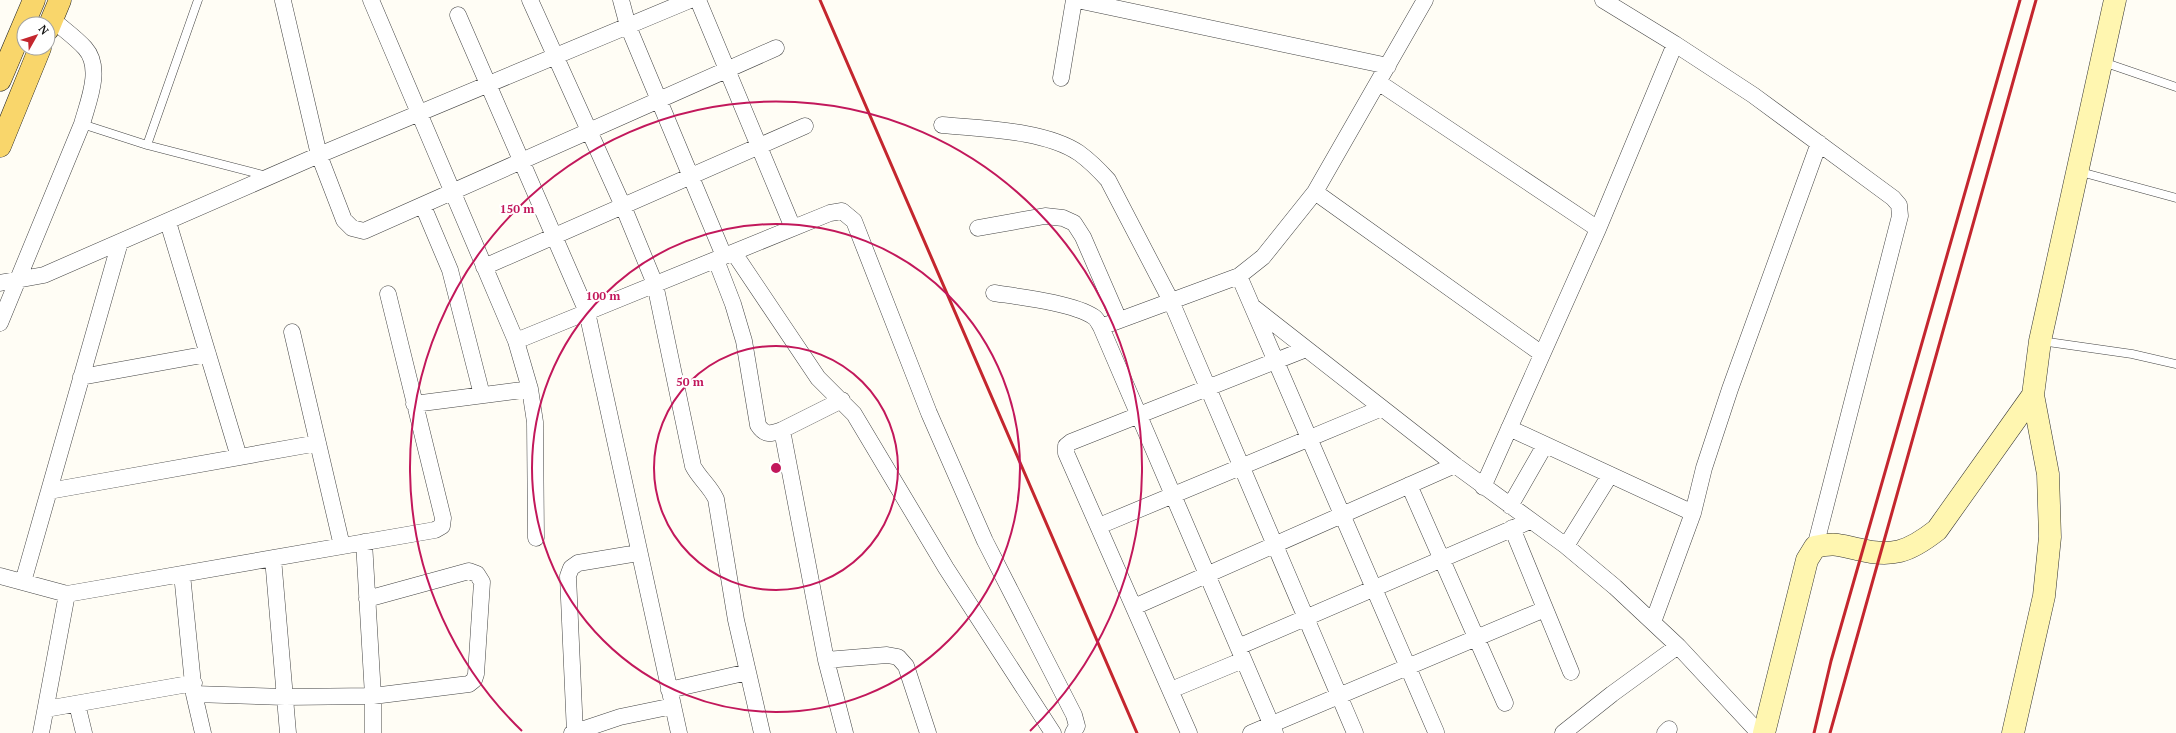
<svg xmlns="http://www.w3.org/2000/svg" width="2176" height="733" viewBox="0 0 2176 733" font-family="'PT Serif',serif">
  <style>
    .lines { fill: none; stroke-linecap: round; stroke-linejoin: round }
    .lane-casing { stroke: #444; stroke-width: 9 }
    .street-casing { stroke: #444; stroke-width: 17 }
    .secondary-casing { stroke: #333; stroke-width: 23 }
    .primary-casing { stroke: #222; stroke-width: 23 }
    .lane { stroke: #fff; stroke-width: 8 }
    .street { stroke: #fff; stroke-width: 16 }
    .secondary { stroke: #fff6b0; stroke-width: 22 }
    .primary { stroke: #f9d66b; stroke-width: 22 }
    .rail { stroke: #c4262e; stroke-width: 3 }
    .ring { fill: none; stroke: #c2185b; stroke-width: 2 }
    .centre { fill: #c2185b; stroke: #fff; stroke-width: 2 }
    .ring-label { font-size: 12px; text-anchor: middle; font-weight: bold; fill: #c2185b; stroke: #fff; stroke-width: 4; stroke-linejoin: round; paint-order: stroke }
  </style>
  <rect width="100%" height="100%" fill="#fffdf5"/>
  <g class="lines">
    <g class="lane-casing">
      <path id="lane" d="M2103,62L2176,87
        M82,124L147,145L267,176
        M147,145L198,0
        M2077,171L2176,198
        M2041,341L2132,354L2176,364"/>
    </g>
    <g class="street-casing">
      <path id="street" d="M371,0L516,341L530,389L535,422L536,538
        M530,0L623,206L655,284L693,466C699,478 710,486 716,499L736,620L762,733
        M621,0L628,26L724,256
        M698,0L793,228
        M1077,0L1388,66
        M1603,0L1675,44L1753,95L1893,198L1899,205L1900,216L1815,547
        M283,1L319,155L344,220L352,228L364,231L776,48
        M458,15L587,312L679,733
        M1061,78L1074,0
        M1378,82L1598,229
        M942,125C983,129 1045,130 1079,153C1090,161 1099,170 1108,180L1171,301L1355,733
        M1315,192L1542,354
        M423,206L450,270L482,395
        M168,222L239,457
        M978,228L1045,216L1063,218L1074,223L1083,237L1119,320
        M734,253L818,378L854,414L946,568L1053,733
        M716,260L733,304L744,341L758,425C765,436 771,434 782,430L826,660L845,733
        M484,267L805,126
        M1239,276L1436,732
        M0,283L44,275L319,155L690,0
        M994,293C1020,297 1073,303 1094,317C1097,319 1099,324 1101,327
        M1253,307L1455,465L1566,546L1615,587L1678,646L1759,733
        M0,323L82,124C88,102 103,68 85,48C75,37 63,29 52,19
        M292,332L342,546
        M516,341L830,213L842,211L854,221L929,413L985,541L1074,715L1077,726L1073,733
        M81,377L208,354
        M414,404L530,389
        M1509,428L1693,513
        M782,430L842,400
        M1409,485L1505,703
        M1483,487L1598,229L1675,44
        M49,491L318,443
        M1510,506L1545,445
        M1099,526L1382,408
        M1512,528L1571,672
        M364,542L373,696V733
        M1566,546L1610,475
        M273,558L288,733
        M182,574L194,694L203,733
        M0,576L67,594L435,530L442,526L443,518L388,294
        M23,582L120,242
        M1134,607L1455,465
        M1653,622L1693,513L1704,468L1730,389L1819,143
        M1238,647L1530,521
        M826,660L887,655L898,657L906,666L928,733
        M669,690L748,672
        M1171,690L1243,660
        M194,694L285,697L373,696L469,684L474,680L476,674L482,582L477,574L469,571L367,599
        M77,704L84,733
        M46,709L194,683
        M41,733L67,594
        M572,733L620,717L673,706
        M575,733L568,576L571,568L578,563L638,553
        M1189,733L1066,453V446L1071,442L1306,349
        M1251,733L1545,609
        M1275,733L1101,327L1239,276L1263,257L1315,192L1425,0
        M1563,733L1612,694L1678,646
        M1665,733L1669,729"/>
    </g>
    <g class="secondary-casing">
      <path id="secondary" d="M1764,733L1807,560L1815,547C1834,542 1839,545 1857,549C1892,558 1909,552 1937,530L2033,395
        M2013,733L2044,596L2050,537L2048,474L2033,395L2040,341L2115,0"/>
    </g>
    <g class="primary-casing">
      <path id="primary" d="M48,29L60,0
        M0,80L34,0
        M0,146L40,48"/>
    </g>
    <use href="#lane" class="lane"/>
    <use href="#street" class="street"/>
    <use href="#secondary" class="secondary"/>
    <use href="#primary" class="primary"/>
    <path class="rail" d="M820,0L1137,733
      M1814,733L1831,661L2020,0
      M1830,733L2036,0"/>
  </g>
  <g class="ring">
    <circle cx="776" cy="468" r="122"/>
    <circle cx="776" cy="468" r="244"/>
    <path d="M522 731A366 366 0 1 1 1030 731"/>
  </g>
  <circle cx="776" cy="468" r="6" class="centre"/>
  <g class="ring-label">
    <text x="517" y="213">150 m</text>
    <text x="603" y="300">100 m</text>
    <text x="690" y="386">50 m</text>
  </g>
  <g transform="translate(36 36) rotate(51)"><circle r="19" fill="#ffffff" stroke="#a0a0a0"/>
  <path d="M0-3L7 15L0 10L-7 15Z" fill="#c4262e"/>
  <text y="-6" font-size="11" font-weight="bold" text-anchor="middle" fill="#111111">N</text>
  </g>
</svg>
